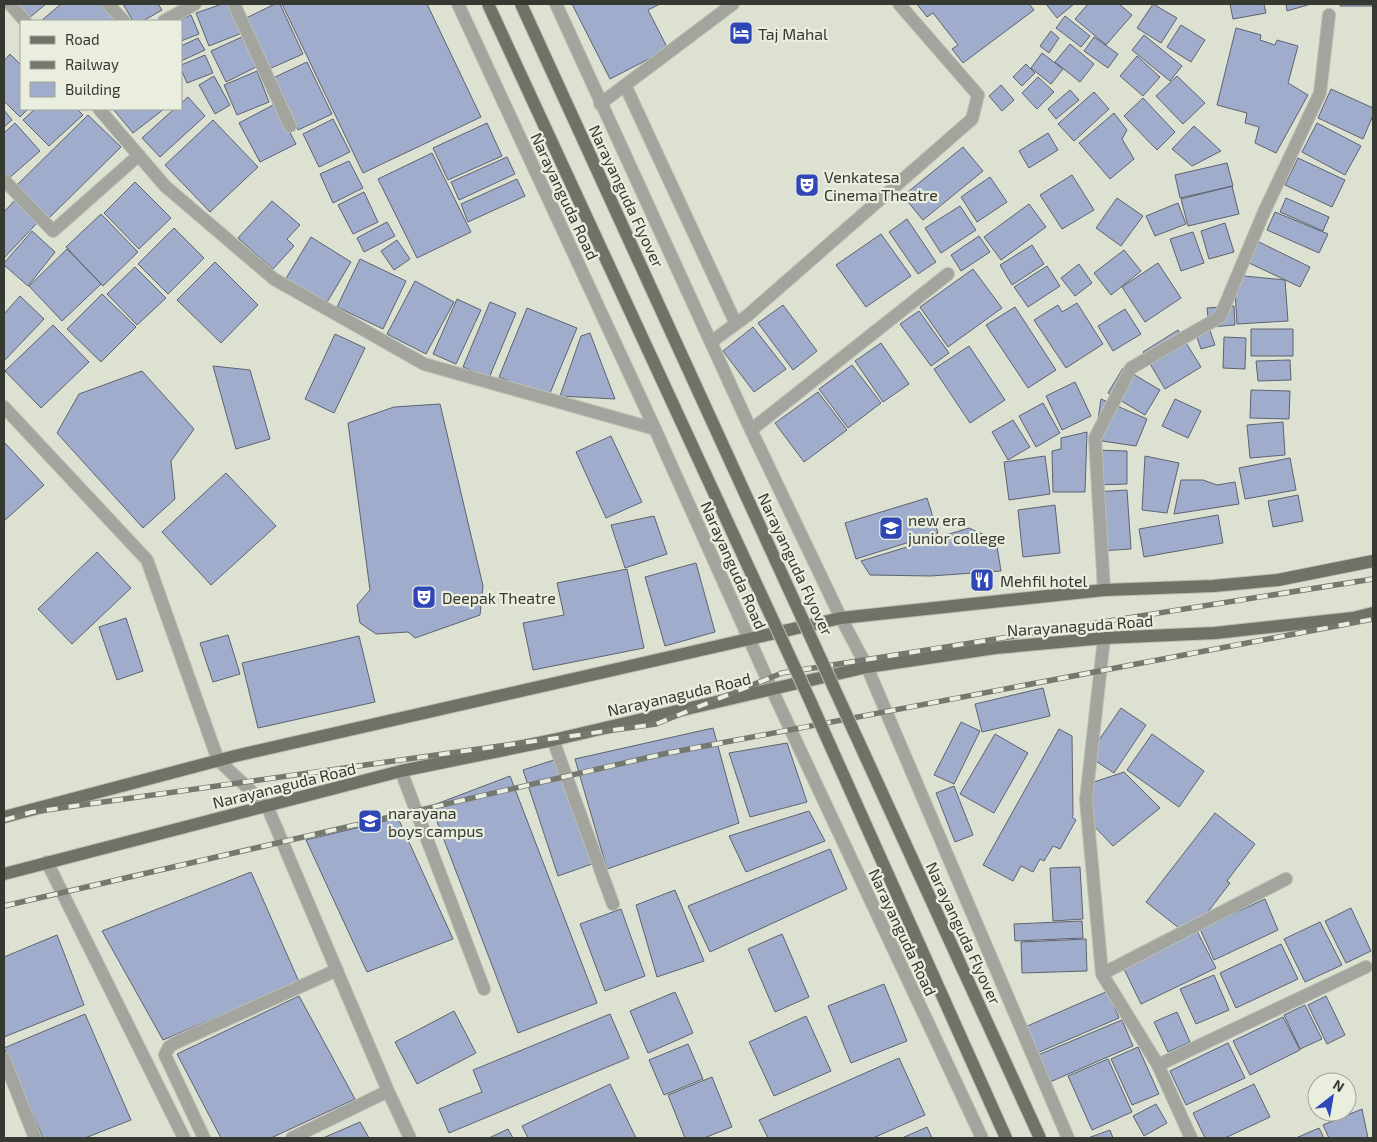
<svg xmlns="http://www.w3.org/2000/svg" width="1377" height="1142" viewBox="0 0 1377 1142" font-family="'Exo 2',sans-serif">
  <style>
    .building { fill: #a0accb; stroke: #5e6370 }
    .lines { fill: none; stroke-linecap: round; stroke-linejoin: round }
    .service-casing { stroke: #bbbfb1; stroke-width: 14 }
    .minor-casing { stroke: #bbbfb1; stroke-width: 14 }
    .tertiary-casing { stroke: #bbbfb1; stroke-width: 14 }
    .primary-casing { stroke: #bbbfb1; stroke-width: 14 }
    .service { stroke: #a2a49d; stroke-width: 12 }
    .minor { stroke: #a2a49d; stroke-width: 12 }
    .tertiary { stroke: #a2a49d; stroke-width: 12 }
    .primary { stroke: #6f7367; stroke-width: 12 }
    .rail-casing { stroke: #75786e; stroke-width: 5.5 }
    .rail { stroke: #e9eede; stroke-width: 4; stroke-dasharray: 11; stroke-linecap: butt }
    .primary-bridge-casing { stroke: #bbbfb1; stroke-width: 14; stroke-linecap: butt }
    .primary-bridge { stroke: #6f7367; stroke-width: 12 }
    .labels { text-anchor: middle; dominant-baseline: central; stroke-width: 4.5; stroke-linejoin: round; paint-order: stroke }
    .poi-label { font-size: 16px; fill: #363832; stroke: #e9eede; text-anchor: start }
    .street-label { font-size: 16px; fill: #363832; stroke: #e9eede }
  </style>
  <rect width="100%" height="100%" fill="#dce1d1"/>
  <path class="building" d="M17,4H46L29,18Z
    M61,4H104L119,21H41Z
    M123,4H158L162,10L143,21H133Z
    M222,4H230L242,33L209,46L196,13Z
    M275,4H280L303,54L269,69L246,18Z
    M282,4H427L481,117L363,173Z
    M572,4H660L648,10L668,49L610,79Z
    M917,4H1029L1034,10L963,63L952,49L958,45L933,13L927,17Z
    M1046,4H1074L1057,18Z
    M1088,4H1119L1132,15L1106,45L1075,19Z
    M1153,4L1177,18L1161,43L1137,28Z
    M1230,4H1264L1266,13L1233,19Z
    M1286,4H1311L1287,11Z
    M1340,4H1373V6H1340Z
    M191,15L199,34L181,41V21H176Z
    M1065,16L1090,36L1081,47L1056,28Z
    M1181,25L1205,40L1191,62L1167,47Z
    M1236,28L1261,35L1260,40L1275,45L1277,40L1298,46L1288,83L1308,95L1276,153L1255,143L1259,127L1245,123L1247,113L1217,105Z
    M1051,31L1059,38L1049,53L1040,46Z
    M1144,35L1182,66L1170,81L1132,50Z
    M244,36L258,66L226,82L211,51Z
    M1094,37L1118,54L1108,68L1084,51Z
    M198,38L205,50L181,61V46Z
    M1070,44L1094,64L1080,82L1055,62Z
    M1042,53L1063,69L1051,84L1031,68Z
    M10,54L21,65V109H28L20,117L4,101V61Z
    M205,55L213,73L187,83L181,69V65Z
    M1137,56L1160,77L1143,96L1120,76Z
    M307,62L332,114L298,130L273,78Z
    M1026,64L1035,73L1022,86L1013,77Z
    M257,71L269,102L237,115L224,85Z
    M214,76L230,105L215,114L199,85Z
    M1177,76L1205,103L1183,124L1156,96Z
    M1038,77L1054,92L1037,109L1022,93Z
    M1001,85L1014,100L1002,111L989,96Z
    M1331,89L1373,108V115L1363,139L1318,118Z
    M1070,90L1079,100L1056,119L1048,109Z
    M1094,92L1109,109L1074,141L1058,124Z
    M188,97L205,116L160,157L142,138L174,109H181V103Z
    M1143,98L1175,132L1157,150L1124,116Z
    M275,104L296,144L260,162L239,123Z
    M35,109H77L83,115L49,146L23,120Z
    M113,109H164L133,133Z
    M4,110L12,120L4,127Z
    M1114,113L1127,130L1122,139L1134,159L1110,179L1079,143Z
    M88,115L121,147L49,218L16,186Z
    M333,119L350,152L319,167L303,134Z
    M213,120L258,167L210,212L165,165Z
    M15,123L40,151L8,179L4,173V133Z
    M487,123L502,156L448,180L433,148Z
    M1317,123L1361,146L1345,175L1302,152Z
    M1194,126L1221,151L1192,166L1172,149Z
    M1048,133L1058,150L1029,168L1019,151Z
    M963,147L983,171L923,220L903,196Z
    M432,153L471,232L417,258L378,179Z
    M507,157L515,174L459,200L451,182Z
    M1298,158L1345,180L1332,207L1285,185Z
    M349,161L363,188L333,203L320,174Z
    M1227,163L1233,186L1180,198L1175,175Z
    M1072,175L1094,210L1062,229L1040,195Z
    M990,177L1007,202L977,222L961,197Z
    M517,179L525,196L468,222L461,204Z
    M135,182L171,218L139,249L104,213Z
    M1232,186L1239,214L1188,226L1181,199Z
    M364,192L378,222L353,234L338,205Z
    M1117,198L1143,216L1121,246L1096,228Z
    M1286,198L1329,217L1323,231L1280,212Z
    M15,200L38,222L4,258V212Z
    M272,201L300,225L287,239L294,246L273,269L238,238Z
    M1178,203L1186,224L1155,236L1146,216Z
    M1029,204L1046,227L1001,260L984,237Z
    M960,206L976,230L941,253L925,228Z
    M1275,212L1328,234L1319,253L1267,230Z
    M101,214L138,252L103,286L66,247Z
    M907,219L936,262L918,274L889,232Z
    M387,222L395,236L364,252L357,238Z
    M1225,223L1234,252L1209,259L1201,231Z
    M174,228L204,258L168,294L138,264Z
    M32,231L55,252L28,286L4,265V263Z
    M1193,232L1204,263L1181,271L1170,239Z
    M881,234L911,276L866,307L836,265Z
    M979,236L990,252L961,271L951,255Z
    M311,237L351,262L326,304L285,280Z
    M397,240L410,259L394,270L381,251Z
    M1257,241L1310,267L1300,287L1247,262Z
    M1032,245L1044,264L1012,285L1000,265Z
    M67,249L101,284L62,321L29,286Z
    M1124,250L1141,271L1111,295L1094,273Z
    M360,259L406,281L383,329L337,307Z
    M215,262L258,305L221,343L177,300Z
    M1158,263L1181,298L1145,322L1122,287Z
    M1079,264L1092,283L1075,296L1061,278Z
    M1047,266L1060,286L1028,307L1014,287Z
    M135,267L166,298L137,325L107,294Z
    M973,269L1002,308L948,347L920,307Z
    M1234,275L1285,280L1288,321L1237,324Z
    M415,281L454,302L426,354L387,334Z
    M102,294L136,327L101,362L67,329Z
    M20,296L44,319L4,361V314Z
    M457,299L481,310L456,364L433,354Z
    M490,302L516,313L489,378L463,367Z
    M1077,303L1103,344L1066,368L1034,320L1058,305L1062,312Z
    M783,305L817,351L793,370L758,323Z
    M1234,306L1235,325L1209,327L1207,308Z
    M1015,307L1056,370L1028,388L986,325Z
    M527,308L577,328L548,398L499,377Z
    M1125,309L1141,334L1113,351L1098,326Z
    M919,311L949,353L931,366L900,324Z
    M1207,322L1215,345L1201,349L1193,326Z
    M53,325L89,362L41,408L5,371Z
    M753,327L786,369L754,392L723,351Z
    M1251,329H1293V356H1251Z
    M1178,330L1201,367L1165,389L1143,352Z
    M590,333L615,399L560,396L581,336Z
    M335,334L365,348L334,413L305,399Z
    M1224,337L1246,338L1245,369L1223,368Z
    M881,343L909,384L883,402L855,361Z
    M969,346L1005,400L970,423L934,369Z
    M1290,360L1291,380L1258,381L1256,361Z
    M852,365L881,403L848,428L819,389Z
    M213,366L250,370L270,439L236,449Z
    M1123,368L1160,390L1145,415L1108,393Z
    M142,371L194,429L171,461L175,499L143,528L57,433L79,394Z
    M1075,382L1091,416L1062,430L1046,396Z
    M1251,390L1290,391L1289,419L1250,418Z
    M818,392L847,430L804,462L775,423Z
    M1101,399L1147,419L1136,446L1095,440Z
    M1175,399L1201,411L1188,438L1162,426Z
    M1043,403L1060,433L1036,447L1019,416Z
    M440,404L483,586L480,615L415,638L408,632L376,634L360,623L357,605L370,590L348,423L394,407Z
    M1013,420L1030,447L1008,460L992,432Z
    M1283,422L1285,455L1250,458L1247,425Z
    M1087,432L1085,492H1053L1052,451L1061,449V438Z
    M611,436L642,502L606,518L576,452Z
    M4,442L44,485L4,521Z
    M1095,450L1127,451V484L1095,485Z
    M1045,456L1050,494L1009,500L1004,462Z
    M1145,456L1179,463L1167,513L1142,510Z
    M1290,458L1296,490L1245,499L1239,468Z
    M226,473L276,526L211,585L162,532Z
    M1181,480H1203L1217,485L1235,482L1239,504L1174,514Z
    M1127,490L1131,549L1098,551L1094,492Z
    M1298,495L1303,521L1273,527L1268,501Z
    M927,498L938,533L856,559L845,523Z
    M1055,505L1060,553L1023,557L1018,510Z
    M1218,515L1223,543L1144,557L1139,529Z
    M654,516L667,554L625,568L611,525Z
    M969,528L996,540L1001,571L931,576L870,575L861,561Z
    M97,552L131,588L72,644L38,609Z
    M696,563L715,632L665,646L645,577Z
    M627,569L644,648L533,670L523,623L564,615L557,583Z
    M126,618L143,671L117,680L99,627Z
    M228,635L240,674L213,682L200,643Z
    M359,636L375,702L258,728L242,663Z
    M1043,688L1050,716L982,732L975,704Z
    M1121,708L1146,725L1114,773L1088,756Z
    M961,722L980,731L954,784L934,775Z
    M713,728L739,823L607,869L575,759Z
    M1059,729L1072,736L1073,815L1072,817L1076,820L1060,849L1053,846L1044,861L1040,859L1033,872L1021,866L1013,881L983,865Z
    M995,734L1028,753L994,813L960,794Z
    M1152,734L1204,771L1179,807L1127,770Z
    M787,743L807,802L750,817L729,753Z
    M557,759L592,864L558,876L523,770Z
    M1124,772L1160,808L1113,846L1092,824L1088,784Z
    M510,776L597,1003L518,1033L431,806Z
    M954,786L973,835L955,842L936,793Z
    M809,811L825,841L746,872L729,836Z
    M1215,813L1255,844L1227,881L1230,883L1204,917L1179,928L1146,902Z
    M398,818L453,939L367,972L306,840Z
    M830,849L847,889L710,952L688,906Z
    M1080,867L1083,919L1053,921L1050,868Z
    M251,872L299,982L163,1040L102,931Z
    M675,890L704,961L657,977L636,905Z
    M1265,899L1278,930L1214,960L1200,929Z
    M1351,908L1371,951L1346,963L1325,921Z
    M621,909L645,976L605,991L580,924Z
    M1082,921L1083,938L1015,941L1014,924Z
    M1320,922L1342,965L1305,982L1284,939Z
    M1197,931L1216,968L1141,1004L1123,967Z
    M782,934L809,997L775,1012L748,949Z
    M57,935L84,1005L4,1037V957Z
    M1086,939L1087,971L1022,973L1021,942Z
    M1281,944L1298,979L1236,1008L1220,973Z
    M1214,975L1229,1010L1196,1024L1180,989Z
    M884,984L907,1041L851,1063L828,1006Z
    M1108,991L1119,1018L1037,1053L1025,1027Z
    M675,992L693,1033L648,1053L630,1011Z
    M299,996L355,1099L271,1138H221L177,1054Z
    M1326,996L1345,1035L1327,1044L1308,1005Z
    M1305,1005L1322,1039L1300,1049L1284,1015Z
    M454,1011L476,1053L417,1084L395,1042Z
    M1177,1012L1190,1042L1168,1052L1154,1022Z
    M85,1014L131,1120L85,1138H43L4,1048Z
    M610,1014L629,1058L449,1133L439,1109L482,1092L473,1070Z
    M806,1016L831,1071L774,1096L749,1042Z
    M1283,1017L1300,1050L1250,1075L1233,1041Z
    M1122,1020L1133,1046L1050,1082L1038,1055Z
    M1228,1043L1245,1078L1186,1105L1170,1071Z
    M688,1044L703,1079L664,1095L649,1060Z
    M1138,1047L1159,1094L1132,1105L1111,1059Z
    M899,1058L925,1115L873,1138H768L759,1120Z
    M1108,1059L1132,1112L1092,1130L1068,1076Z
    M712,1077L732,1127L704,1138H685L668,1095Z
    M610,1084L636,1138H528L522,1126Z
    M1254,1084L1270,1117L1225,1138H1205L1193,1113Z
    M1156,1104L1167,1123L1144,1136L1133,1116Z
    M1362,1109L1368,1138H1329L1323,1125Z
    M360,1122L369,1138H323Z
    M927,1127L932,1138H902Z
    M1319,1128L1324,1138H1296Z
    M508,1129L513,1138H489Z
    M1110,1130L1113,1138H1088Z"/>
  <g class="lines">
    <g class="service-casing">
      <path id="service" d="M625,85L736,324
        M600,104L733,4
        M711,342L748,315L972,119L978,95L899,4
        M553,740L613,904"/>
    </g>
    <g class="minor-casing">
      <path id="minor" d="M10,4L25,21
        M108,4L124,21
        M234,4L290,126
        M164,21L195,4
        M99,109L165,186L274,279L424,364L655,429
        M4,180L53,231L139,155
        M4,407L147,560L218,760L267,806L388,1091L410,1138
        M751,430L948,274
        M1104,590L1095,438L1131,368L1220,317L1264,212L1320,93L1329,15
        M1104,638L1086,800L1102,974L1158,1065L1191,1138
        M401,771L484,989
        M47,862L184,1138
        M1102,974L1286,879
        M4,1059L35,1138
        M1158,1065L1366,967
        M204,1138L165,1055L169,1047L175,1043L337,970
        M292,1138L388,1091"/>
    </g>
    <g class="tertiary-casing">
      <path id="tertiary" d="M458,4L655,429L772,690L982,1138
        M556,4L751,430L841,618L867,667L1068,1138"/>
    </g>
    <g class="primary-casing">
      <path id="primary" d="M4,817L235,756L841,618L1104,590L1213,586L1278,580L1373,561
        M4,874L401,771L553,740L867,667L995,648L1104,638L1215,633L1353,618L1373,613"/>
    </g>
    <use href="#service" class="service"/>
    <use href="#minor" class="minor"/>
    <use href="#tertiary" class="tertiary"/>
    <use href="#primary" class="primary"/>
    <g class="rail-casing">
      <path id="rail" d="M4,820L32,812L656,724L782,673L1373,579
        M4,906L663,754L1373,619"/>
    </g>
    <use href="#rail" class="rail"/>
    <g class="primary-bridge-casing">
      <path id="primary-bridge" d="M488,4L808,696L1006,1138
        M521,4L1040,1138"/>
    </g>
    <use href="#primary-bridge" class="primary-bridge"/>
  </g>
  <defs>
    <g id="hotel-square" transform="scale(1.25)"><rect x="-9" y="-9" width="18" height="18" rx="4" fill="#2f46b7" stroke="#e9eede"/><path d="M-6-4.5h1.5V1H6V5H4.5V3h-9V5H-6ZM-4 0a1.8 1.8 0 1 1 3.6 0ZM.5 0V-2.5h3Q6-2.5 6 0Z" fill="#fff"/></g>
    <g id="theatre-square" transform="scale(1.25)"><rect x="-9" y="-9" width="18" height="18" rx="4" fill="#2f46b7" stroke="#e9eede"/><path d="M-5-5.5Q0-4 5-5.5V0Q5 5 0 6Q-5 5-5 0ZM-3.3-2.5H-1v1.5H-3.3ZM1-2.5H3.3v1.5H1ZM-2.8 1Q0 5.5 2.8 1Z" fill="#fff"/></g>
    <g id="university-square" transform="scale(1.25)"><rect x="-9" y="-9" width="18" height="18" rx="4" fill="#2f46b7" stroke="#e9eede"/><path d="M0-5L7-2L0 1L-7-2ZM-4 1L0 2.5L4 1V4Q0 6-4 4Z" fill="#fff"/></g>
    <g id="restaurant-square" transform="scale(1.25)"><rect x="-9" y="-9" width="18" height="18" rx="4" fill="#2f46b7" stroke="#e9eede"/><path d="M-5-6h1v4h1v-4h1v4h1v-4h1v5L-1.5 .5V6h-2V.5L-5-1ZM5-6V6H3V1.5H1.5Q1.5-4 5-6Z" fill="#fff"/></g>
  </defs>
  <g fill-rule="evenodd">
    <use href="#hotel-square" x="741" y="33"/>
    <use href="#theatre-square" x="807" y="185"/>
    <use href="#university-square" x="891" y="528"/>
    <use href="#restaurant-square" x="982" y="580"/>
    <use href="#theatre-square" x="424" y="597"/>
    <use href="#university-square" x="370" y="821"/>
  </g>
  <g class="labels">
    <g class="poi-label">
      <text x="758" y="33">Taj Mahal</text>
      <text x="824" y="176">Venkatesa<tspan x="824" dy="18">Cinema Theatre</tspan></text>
      <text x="908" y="519">new era<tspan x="908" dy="18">junior college</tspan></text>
      <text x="1000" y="580">Mehfil hotel</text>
      <text x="442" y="597">Deepak Theatre</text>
      <text x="388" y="812">narayana<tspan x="388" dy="18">boys campus</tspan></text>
    </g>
    <g class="street-label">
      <text transform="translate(565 196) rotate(65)">Narayanguda Road</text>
      <text transform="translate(627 196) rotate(65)">Narayanguda Flyover</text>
      <text transform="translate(796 564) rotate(65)">Narayanguda Flyover</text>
      <text transform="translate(734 565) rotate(66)">Narayanguda Road</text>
      <text transform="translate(1080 625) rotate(-4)">Narayanaguda Road</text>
      <text transform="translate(679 694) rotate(-13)">Narayanaguda Road</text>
      <text transform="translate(284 785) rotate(-14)">Narayanaguda Road</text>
      <text transform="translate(903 932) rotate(65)">Narayanguda Road</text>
      <text transform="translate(964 933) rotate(65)">Narayanguda Flyover</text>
    </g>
  </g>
  <rect width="1377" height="1142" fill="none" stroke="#363832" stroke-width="10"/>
  <rect x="20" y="20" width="162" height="90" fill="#e9eede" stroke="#a1a599"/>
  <rect x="30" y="36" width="25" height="8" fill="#6f7367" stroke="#a1a599"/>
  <text x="65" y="45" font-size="15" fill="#363832">Road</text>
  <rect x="30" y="61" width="25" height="8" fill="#75786e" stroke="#a1a599"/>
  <text x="65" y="70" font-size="15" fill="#363832">Railway</text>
  <rect x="30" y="82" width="25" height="15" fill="#a0accb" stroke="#a1a599"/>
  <text x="65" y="95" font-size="15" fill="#363832">Building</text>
  <g transform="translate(1332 1097) rotate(31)"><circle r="24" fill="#e9eede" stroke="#a1a599"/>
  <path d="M0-4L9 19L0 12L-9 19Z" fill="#2f46b7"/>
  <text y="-8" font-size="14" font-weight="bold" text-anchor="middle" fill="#363832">N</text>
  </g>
</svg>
